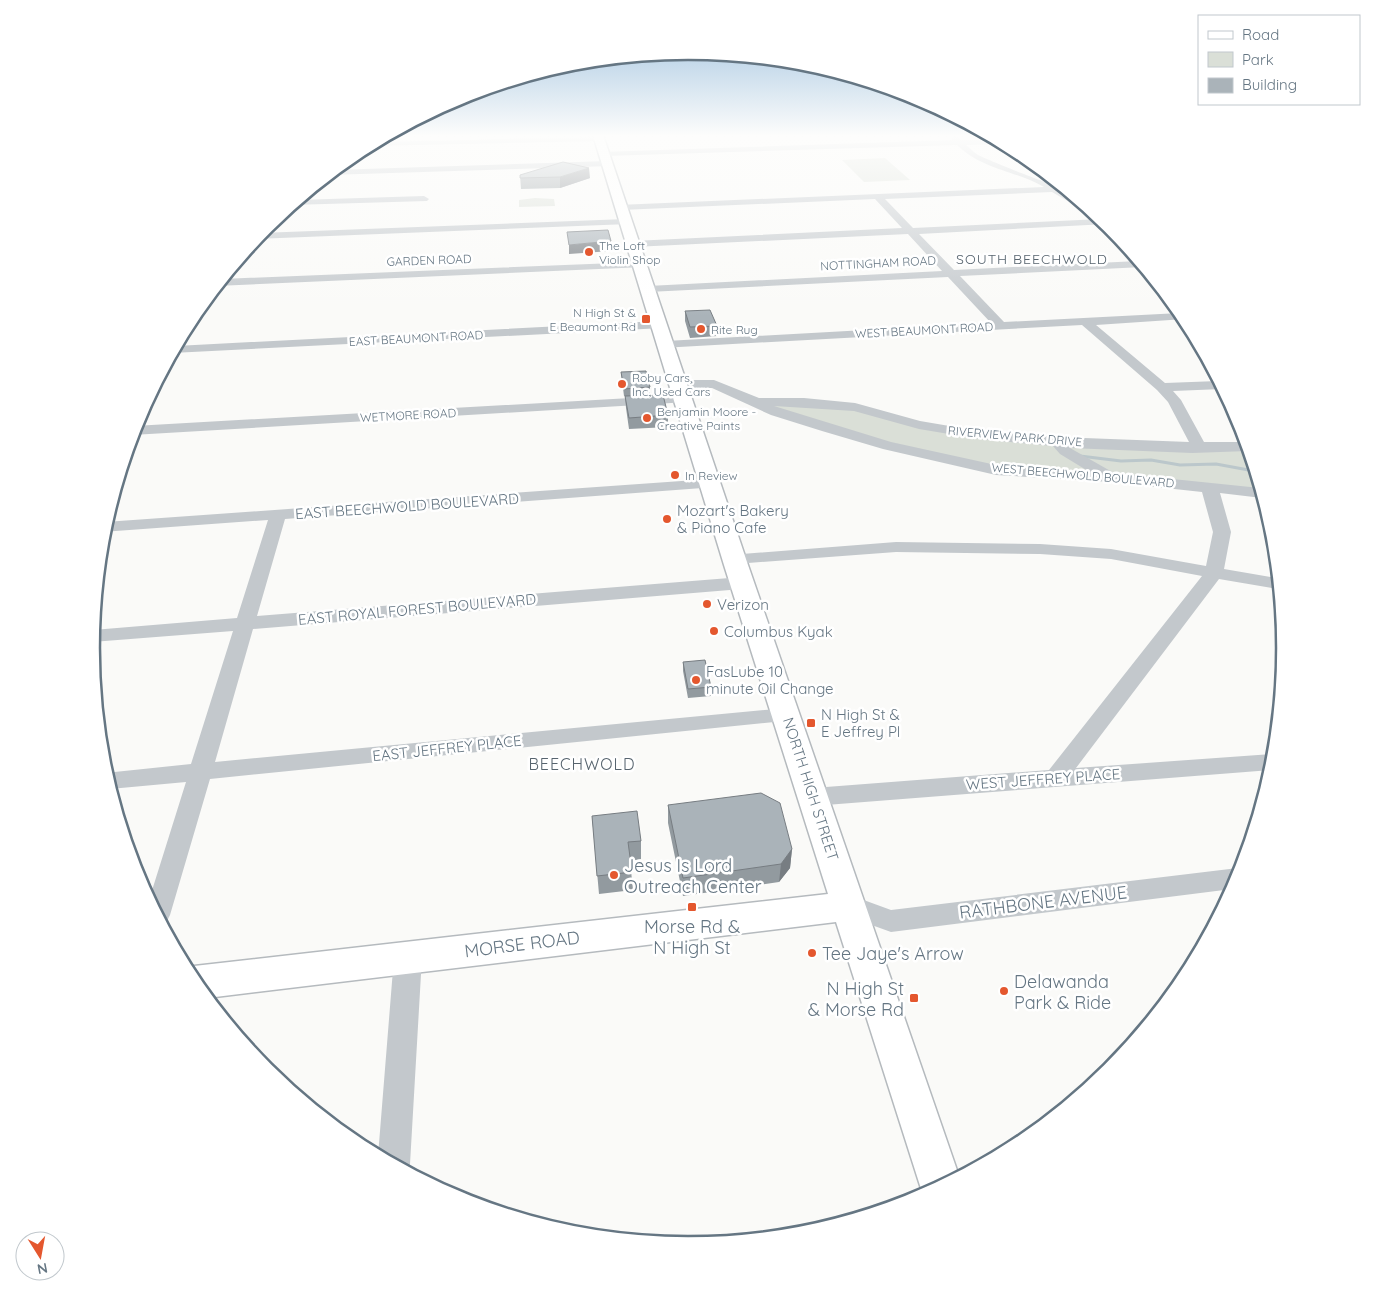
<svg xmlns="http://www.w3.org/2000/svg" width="1375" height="1296" viewBox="0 0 1375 1296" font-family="Quicksand,sans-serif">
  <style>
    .green { fill: #dadfd7 }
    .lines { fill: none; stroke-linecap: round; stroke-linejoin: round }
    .stream { stroke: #bbc7cb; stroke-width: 3 }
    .major-casing { stroke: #b5babe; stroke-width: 3 }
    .minor { fill: #c3c8cc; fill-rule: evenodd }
    .major { fill: #fff; fill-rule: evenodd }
    .wall { fill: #929a9f }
    .shaded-wall { fill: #777d82 }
    .building { fill: #aab3b9; stroke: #777d82 }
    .poi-dot { fill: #e4572e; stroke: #fff; stroke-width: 2 }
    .labels { text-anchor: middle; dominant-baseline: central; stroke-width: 5; stroke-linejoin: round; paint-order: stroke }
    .far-poi-label { font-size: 12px; fill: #657683; stroke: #fff; text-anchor: start }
    .far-street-label { font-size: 12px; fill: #657683; stroke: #fff }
    .far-neighbourhood-label { font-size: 14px; letter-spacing: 1px; fill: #57646e; stroke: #fff }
    .street-label { font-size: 15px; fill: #657683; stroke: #fff }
    .poi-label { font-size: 15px; fill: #657683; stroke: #fff; text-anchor: start }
    .neighbourhood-label { font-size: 16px; letter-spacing: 1px; fill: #57646e; stroke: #fff }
    .near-poi-label { font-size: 18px; fill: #657683; stroke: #fff; text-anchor: start }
    .near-street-label { font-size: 18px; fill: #657683; stroke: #fff }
    .rim { fill: none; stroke: #657683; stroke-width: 2.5 }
  </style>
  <rect width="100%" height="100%" fill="#fafaf8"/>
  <path class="green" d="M885,158L910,180L864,182L842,160Z
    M535,198L554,199L555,206L519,207V200Z
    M755,401L855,407L979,435L1247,447L1261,493L1207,486L996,470L888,446Z"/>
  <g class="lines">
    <path class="stream" d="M1080,456L1121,461L1151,460L1180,465L1216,464L1254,471"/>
    <g class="major-casing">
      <path id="major" d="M593,135H603L748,565L959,1176L923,1195L836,922L207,998L186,969L194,966L828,894L724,565Z"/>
    </g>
    <path class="minor" d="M600,137L604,139L603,141L366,146L373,142Z
      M952,137H958L961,140H996L1004,144L966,145C970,148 973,152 978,155C988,160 1054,187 1061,186L1067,191L1064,192L1095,214H1090L1052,192L885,199L913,228L1101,219L1107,224L919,234L954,270L1138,261L1143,267L960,276L1004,322L1180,313L1185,319L1096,325L1165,383L1218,381L1222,389L1173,391L1181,400L1204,442H1246L1248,451L1192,453L1070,448L1114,473L1260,488L1262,498L1220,493L1231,532L1224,569L1277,578L1278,589L1219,579L1076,768L1273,754L1271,770L813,806L805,803L801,797L805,791L813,788L1049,770L1202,576L1111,559L1040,554L896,552L735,564L729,563L726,559L729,555L896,542L1040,544L1111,549L1206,566L1213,532L1202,492L1110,482L996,475L883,449L822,431L771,415L712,388H678L671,384L678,380H714L759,398H804L855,403L920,421L979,431L1058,437L1189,442L1168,402L1157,390L1082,325L661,348L660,345L666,341L991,323L948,277L648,292L642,289L648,286L942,271L908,234L633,247L628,244L633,241L902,228L875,199L621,210L618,209V205L1044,187C1014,170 983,170 957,145L604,156H601V152L952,140ZM774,406L854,411L919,429L979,439L1053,446L1060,454L1088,471L996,465L891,442Z
      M608,161L611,162V166L328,175L333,170Z
      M424,196L429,199L427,201L291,205L297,200Z
      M626,219L631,222L629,224L255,239L260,233Z
      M640,262L644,263L645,265L644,267L216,286L222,279Z
      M659,321L663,322L665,325L663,328L172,353L176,346Z
      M683,395L688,396L690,399L688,402L132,435L134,426Z
      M710,479L716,481L718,484L716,487L285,519L257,616L742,577L749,579L751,583L749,587L742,589L253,629L215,762L786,708L794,710L797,715L794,720L210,779L170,915L166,923L162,924L149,900L186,782L110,789L105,773L191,764L233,631L92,642L93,630L237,618L268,520L102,532L105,522Z
      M1238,868L1241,869L1232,889L891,932L841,914L837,906L841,898L850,895L891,910Z
      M408,945L418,948L422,957L410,1164L407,1171L378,1156L394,957L398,948Z"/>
    <use href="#major" class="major"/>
  </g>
  <path class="wall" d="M520,175L590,178L560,188L521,189Z
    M685,311L717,326V336L690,338L685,321Z
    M621,372L650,387V395L668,415V427L629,429L626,408L625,396H624Z
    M683,662L711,687V696L688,698L683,671Z
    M668,805L792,849L790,868L779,882L683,896L668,823Z
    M592,816L641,841V859L630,861L633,890L599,894Z"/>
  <path class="shaded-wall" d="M589,168L590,178L560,188V177Z
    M611,241V251L569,254V245Z
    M792,849L790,868L779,882L781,864Z"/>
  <path class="building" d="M563,162L589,168L560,177L520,178V175Z
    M608,230L611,241L569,245L567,232Z
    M710,310L717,326L690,327L685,311Z
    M646,371L650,387L624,389L621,372Z
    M663,395L668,415L629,418L625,396Z
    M705,660L711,687L688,689L683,662Z
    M761,793L780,803L792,849L781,864L683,878L668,805Z
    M637,811L641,841L628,842L632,872L597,876L592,816Z"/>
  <linearGradient id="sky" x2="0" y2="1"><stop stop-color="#96bcdc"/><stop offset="0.43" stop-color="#fdfdfc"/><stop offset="1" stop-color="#fdfdfc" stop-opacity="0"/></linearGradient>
  <rect width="1375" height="316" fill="url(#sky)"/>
  <g class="poi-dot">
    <circle cx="589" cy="252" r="5"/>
    <rect x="641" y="314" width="10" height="10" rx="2.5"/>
    <circle cx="701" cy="329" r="5"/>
    <circle cx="622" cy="384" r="5"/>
    <circle cx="647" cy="418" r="5"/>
    <circle cx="675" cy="475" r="5"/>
    <circle cx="667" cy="519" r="5"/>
    <circle cx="707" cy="604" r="5"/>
    <circle cx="714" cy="631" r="5"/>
    <circle cx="696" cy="680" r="5"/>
    <rect x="806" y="718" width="10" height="10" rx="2.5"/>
    <circle cx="614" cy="875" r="5"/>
    <rect x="687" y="902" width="10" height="10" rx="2.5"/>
    <circle cx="812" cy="953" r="5"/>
    <circle cx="1004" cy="991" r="5"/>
    <rect x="909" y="993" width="10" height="10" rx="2.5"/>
  </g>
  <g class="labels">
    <g class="far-poi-label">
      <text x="599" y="245">The Loft<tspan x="599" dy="14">Violin Shop</tspan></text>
      <text x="636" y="312" text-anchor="end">N High St &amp;<tspan x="636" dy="14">E Beaumont Rd</tspan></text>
      <text x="711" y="329">Rite Rug</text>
      <text x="632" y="377">Roby Cars,<tspan x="632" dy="14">Inc. Used Cars</tspan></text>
      <text x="657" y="411">Benjamin Moore -<tspan x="657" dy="14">Creative Paints</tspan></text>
      <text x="685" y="475">In Review</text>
    </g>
    <g class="far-street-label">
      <text transform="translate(429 260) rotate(-2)">GARDEN ROAD</text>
      <text transform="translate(878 263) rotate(-3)">NOTTINGHAM ROAD</text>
      <text transform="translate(924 330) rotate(-3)">WEST BEAUMONT ROAD</text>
      <text transform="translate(416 338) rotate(-3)">EAST BEAUMONT ROAD</text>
      <text transform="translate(408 415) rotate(-3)">WETMORE ROAD</text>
      <text transform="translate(1015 436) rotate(5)">RIVERVIEW PARK DRIVE</text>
      <text transform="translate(1083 475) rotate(5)">WEST BEECHWOLD BOULEVARD</text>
    </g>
    <g class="far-neighbourhood-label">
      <text x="1032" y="259">SOUTH BEECHWOLD</text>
    </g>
    <g class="street-label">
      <text transform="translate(407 506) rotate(-4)">EAST BEECHWOLD BOULEVARD</text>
      <text transform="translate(417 609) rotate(-5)">EAST ROYAL FOREST BOULEVARD</text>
      <text transform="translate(447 748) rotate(-6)">EAST JEFFREY PLACE</text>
      <text transform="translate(1043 779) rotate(-4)">WEST JEFFREY PLACE</text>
      <text transform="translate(811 789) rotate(72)">NORTH HIGH STREET</text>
    </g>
    <g class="poi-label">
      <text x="677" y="510">Mozart's Bakery<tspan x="677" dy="17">&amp; Piano Cafe</tspan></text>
      <text x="717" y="604">Verizon</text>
      <text x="724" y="631">Columbus Kyak</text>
      <text x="706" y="671">FasLube 10<tspan x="706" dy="17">minute Oil Change</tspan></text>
      <text x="821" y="714">N High St &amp;<tspan x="821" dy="17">E Jeffrey Pl</tspan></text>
    </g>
    <g class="neighbourhood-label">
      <text x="582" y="764">BEECHWOLD</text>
    </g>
    <g class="near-poi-label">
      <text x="624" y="865">Jesus Is Lord<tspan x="624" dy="21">Outreach Center</tspan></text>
      <text x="692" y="926" text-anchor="middle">Morse Rd &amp;<tspan x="692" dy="21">N High St</tspan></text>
      <text x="822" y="953">Tee Jaye's Arrow</text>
      <text x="1014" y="981">Delawanda<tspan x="1014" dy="21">Park &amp; Ride</tspan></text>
      <text x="904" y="988" text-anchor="end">N High St<tspan x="904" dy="21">&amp; Morse Rd</tspan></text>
    </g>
    <g class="near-street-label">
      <text transform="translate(1043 902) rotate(-7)">RATHBONE AVENUE</text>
      <text transform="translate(522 944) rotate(-7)">MORSE ROAD</text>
    </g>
  </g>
  <path d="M0 0H1375V1296H0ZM100 648a588 588 0 1 1 1176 0a588 588 0 1 1-1176 0Z" fill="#fff" fill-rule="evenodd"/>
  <path class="rim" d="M100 648a588 588 0 1 1 1176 0a588 588 0 1 1-1176 0Z"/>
  <rect x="1198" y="15" width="162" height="90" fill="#ffffff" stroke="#c1c8cd"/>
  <rect x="1208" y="31" width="25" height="8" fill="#ffffff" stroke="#c1c8cd"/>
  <text x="1242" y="40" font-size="15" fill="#657683">Road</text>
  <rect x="1208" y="52" width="25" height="15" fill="#dadfd7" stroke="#c1c8cd"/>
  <text x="1242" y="65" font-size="15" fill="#657683">Park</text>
  <rect x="1208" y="78" width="25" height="15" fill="#aab3b9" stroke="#c1c8cd"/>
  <text x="1242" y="90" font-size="15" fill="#657683">Building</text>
  <g transform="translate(40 1256) rotate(169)"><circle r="24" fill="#ffffff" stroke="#c1c8cd"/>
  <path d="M0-4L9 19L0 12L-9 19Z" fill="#e4572e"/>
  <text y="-8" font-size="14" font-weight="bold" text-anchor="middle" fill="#657683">N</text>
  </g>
</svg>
